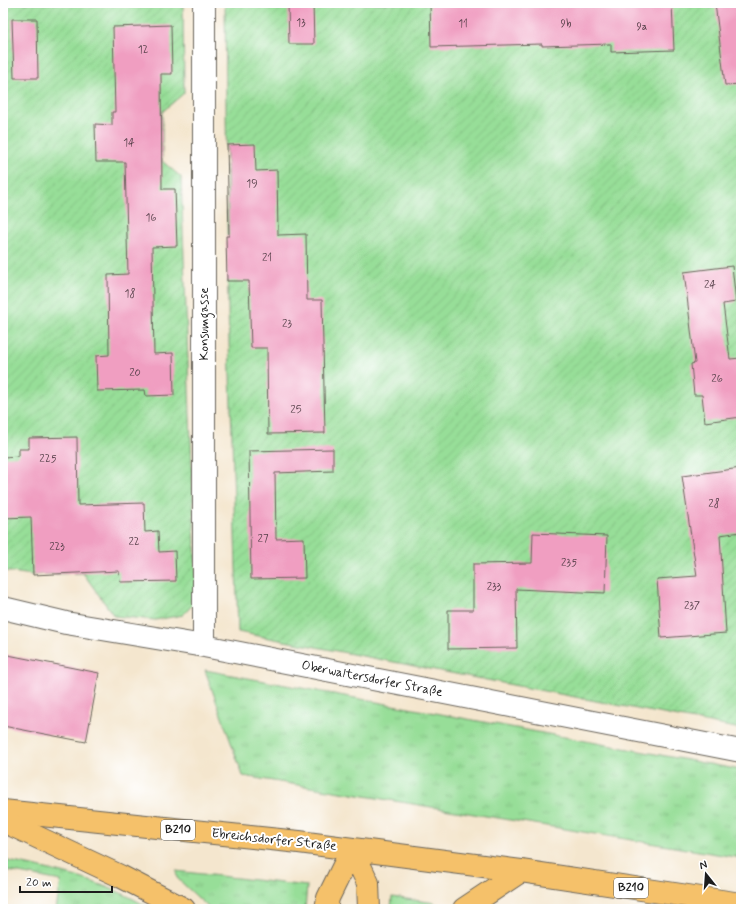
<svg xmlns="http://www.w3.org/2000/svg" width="744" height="912" viewBox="0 0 744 912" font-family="Mynerve,sans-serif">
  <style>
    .grass { fill: url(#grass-tufts); stroke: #5a7d5a }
    .garden { fill: url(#garden-furrows); stroke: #5a7d5a }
    .building { fill: #f09ec1 }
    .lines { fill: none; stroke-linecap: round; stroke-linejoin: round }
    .minor-casing { stroke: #68635a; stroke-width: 24 }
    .major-casing { stroke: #68635a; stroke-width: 24 }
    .highway-casing { stroke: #68635a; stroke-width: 24 }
    .minor { stroke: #fff; stroke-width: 22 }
    .major { stroke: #f5c16b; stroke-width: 22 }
    .highway { stroke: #f5c16b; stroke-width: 22 }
    .labels { text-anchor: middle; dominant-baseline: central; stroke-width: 4; stroke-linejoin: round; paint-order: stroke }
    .number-label { font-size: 11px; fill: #513c45 }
    .shield { fill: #fff; stroke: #606060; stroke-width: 1 }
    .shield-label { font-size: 12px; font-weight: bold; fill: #1c1c1c }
    .street-label { font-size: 13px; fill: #1c1c1c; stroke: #fff }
  </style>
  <defs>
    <pattern id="grass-tufts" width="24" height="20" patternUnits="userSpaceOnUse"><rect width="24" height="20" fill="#97de98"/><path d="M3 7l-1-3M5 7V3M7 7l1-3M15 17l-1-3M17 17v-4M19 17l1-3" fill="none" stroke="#82be82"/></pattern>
    <pattern id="garden-furrows" width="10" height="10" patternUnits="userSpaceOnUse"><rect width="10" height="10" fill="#97de98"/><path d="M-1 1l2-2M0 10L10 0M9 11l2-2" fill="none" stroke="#82be82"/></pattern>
  </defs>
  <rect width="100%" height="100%" fill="#fff"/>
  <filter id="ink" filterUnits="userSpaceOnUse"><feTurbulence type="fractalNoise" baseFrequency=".025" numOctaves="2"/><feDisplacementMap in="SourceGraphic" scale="8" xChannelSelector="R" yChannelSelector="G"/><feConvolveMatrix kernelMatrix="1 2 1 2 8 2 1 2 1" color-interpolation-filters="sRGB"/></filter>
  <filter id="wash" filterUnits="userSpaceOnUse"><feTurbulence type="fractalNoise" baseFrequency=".012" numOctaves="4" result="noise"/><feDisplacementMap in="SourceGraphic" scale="16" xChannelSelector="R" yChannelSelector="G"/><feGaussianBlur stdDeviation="0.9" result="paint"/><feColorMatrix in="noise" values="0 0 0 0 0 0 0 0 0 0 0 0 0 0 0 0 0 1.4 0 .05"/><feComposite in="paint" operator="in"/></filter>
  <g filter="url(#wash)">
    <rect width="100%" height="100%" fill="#f4e6ce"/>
    <path class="grass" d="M205,670L741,770V858L243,776Z
      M3,860C54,870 106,881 151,909H56L61,881L3,870Z
      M176,871L307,886L305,909H210L177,878Z
      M392,897L435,903L438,909H391Z"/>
    <path class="garden" d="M3,3H183L184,93L162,112V161L181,177L197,600L183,615L155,620L114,616L83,573L33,575L3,571Z
      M225,3H741V729L238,632L228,309Z"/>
    <g id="blocks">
      <path class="building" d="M288,3H313L314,44H289Z
        M430,3H672L674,50L611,52V44L542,46V44L431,47Z
        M715,3H741V84L725,85Z
        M12,19H37L38,78H14Z
        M171,25L172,74H161L162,189H175L177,246L152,247L154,354L173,353L174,395L146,396L145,390L97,391L96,356L109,355L108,275L128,274L125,162H96L95,124L112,125V112H115L113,27Z
        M255,144L256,171L277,170L278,235L306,234L307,300H322L325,433L268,434L267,348H251L249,281H227L226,236H229L227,145Z
        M732,266L736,302L723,304L730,359L741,358V417L705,422L702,395H694L691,364L695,363L684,272Z
        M77,437L78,505L144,503L145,532L158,531L159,552L175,551L176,581L120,582L119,571L33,575L31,517L3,518V457L19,456V449H29V438Z
        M333,449V471L275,473L276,539L304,538L305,578L251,579L249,451Z
        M741,468V532L720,535L726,633L661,638L657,579L697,576L682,476Z
        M533,533L607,536L605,593L516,589L517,648L448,649V610H473V564L532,563Z
        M3,654L99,673L86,742L3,726Z"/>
    </g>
  </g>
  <g filter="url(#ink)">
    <use href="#blocks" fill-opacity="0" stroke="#68635a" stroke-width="1"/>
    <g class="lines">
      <g class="minor-casing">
        <path id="minor" d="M204,3V646
          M3,608L66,623L204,646L741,751"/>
      </g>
      <g class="major-casing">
        <path id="major" d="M3,811L299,842L521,871L741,904"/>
      </g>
      <g class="highway-casing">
        <path id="highway" d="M3,821L120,876L184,909
          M352,849L368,883L369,909
          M326,909L328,898L352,849
          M464,909L521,871"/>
      </g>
      <use href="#minor" class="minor"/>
      <use href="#major" class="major"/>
      <use href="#highway" class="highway"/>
    </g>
  </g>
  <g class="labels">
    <g class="number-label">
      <text x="301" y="23">13</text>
      <text x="463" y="24">11</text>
      <text x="566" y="24">9b</text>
      <text x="642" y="27">9a</text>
      <text x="143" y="50">12</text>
      <text x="129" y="143">14</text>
      <text x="252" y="184">19</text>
      <text x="151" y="218">16</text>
      <text x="267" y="258">21</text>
      <text x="710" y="285">24</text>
      <text x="130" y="294">18</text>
      <text x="287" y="324">23</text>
      <text x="135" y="373">20</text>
      <text x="717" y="379">26</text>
      <text x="296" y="410">25</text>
      <text x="48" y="459">225</text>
      <text x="714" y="504">28</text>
      <text x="263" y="539">27</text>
      <text x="134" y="542">22</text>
      <text x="57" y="547">223</text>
      <text x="569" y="563">235</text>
      <text x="494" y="587">233</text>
      <text x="692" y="606">237</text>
    </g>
    <g class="shield">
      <rect x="161" y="820" width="34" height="20" rx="3"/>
      <rect x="614" y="878" width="34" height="20" rx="3"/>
    </g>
    <g class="shield-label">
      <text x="178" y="830">B210</text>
      <text x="631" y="888">B210</text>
    </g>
    <g class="street-label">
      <text transform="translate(204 324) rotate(-90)">Konsumgasse</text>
      <text transform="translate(372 679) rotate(11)">Oberwaltersdorfer Straße</text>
      <text transform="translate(274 840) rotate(6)">Ebreichsdorfer Straße</text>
    </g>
  </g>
  <rect width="744" height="912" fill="none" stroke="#fff" stroke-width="16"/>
  <g transform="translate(706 874) rotate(343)" stroke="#ffffff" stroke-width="3" paint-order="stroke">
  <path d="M0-3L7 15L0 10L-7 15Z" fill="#1c1c1c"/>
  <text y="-6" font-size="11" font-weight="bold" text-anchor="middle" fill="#1c1c1c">N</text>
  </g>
  <path d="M20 886v6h92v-6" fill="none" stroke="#1c1c1c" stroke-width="2"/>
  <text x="26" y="886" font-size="12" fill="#1c1c1c" stroke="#ffffff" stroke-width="3" paint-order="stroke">20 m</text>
</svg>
